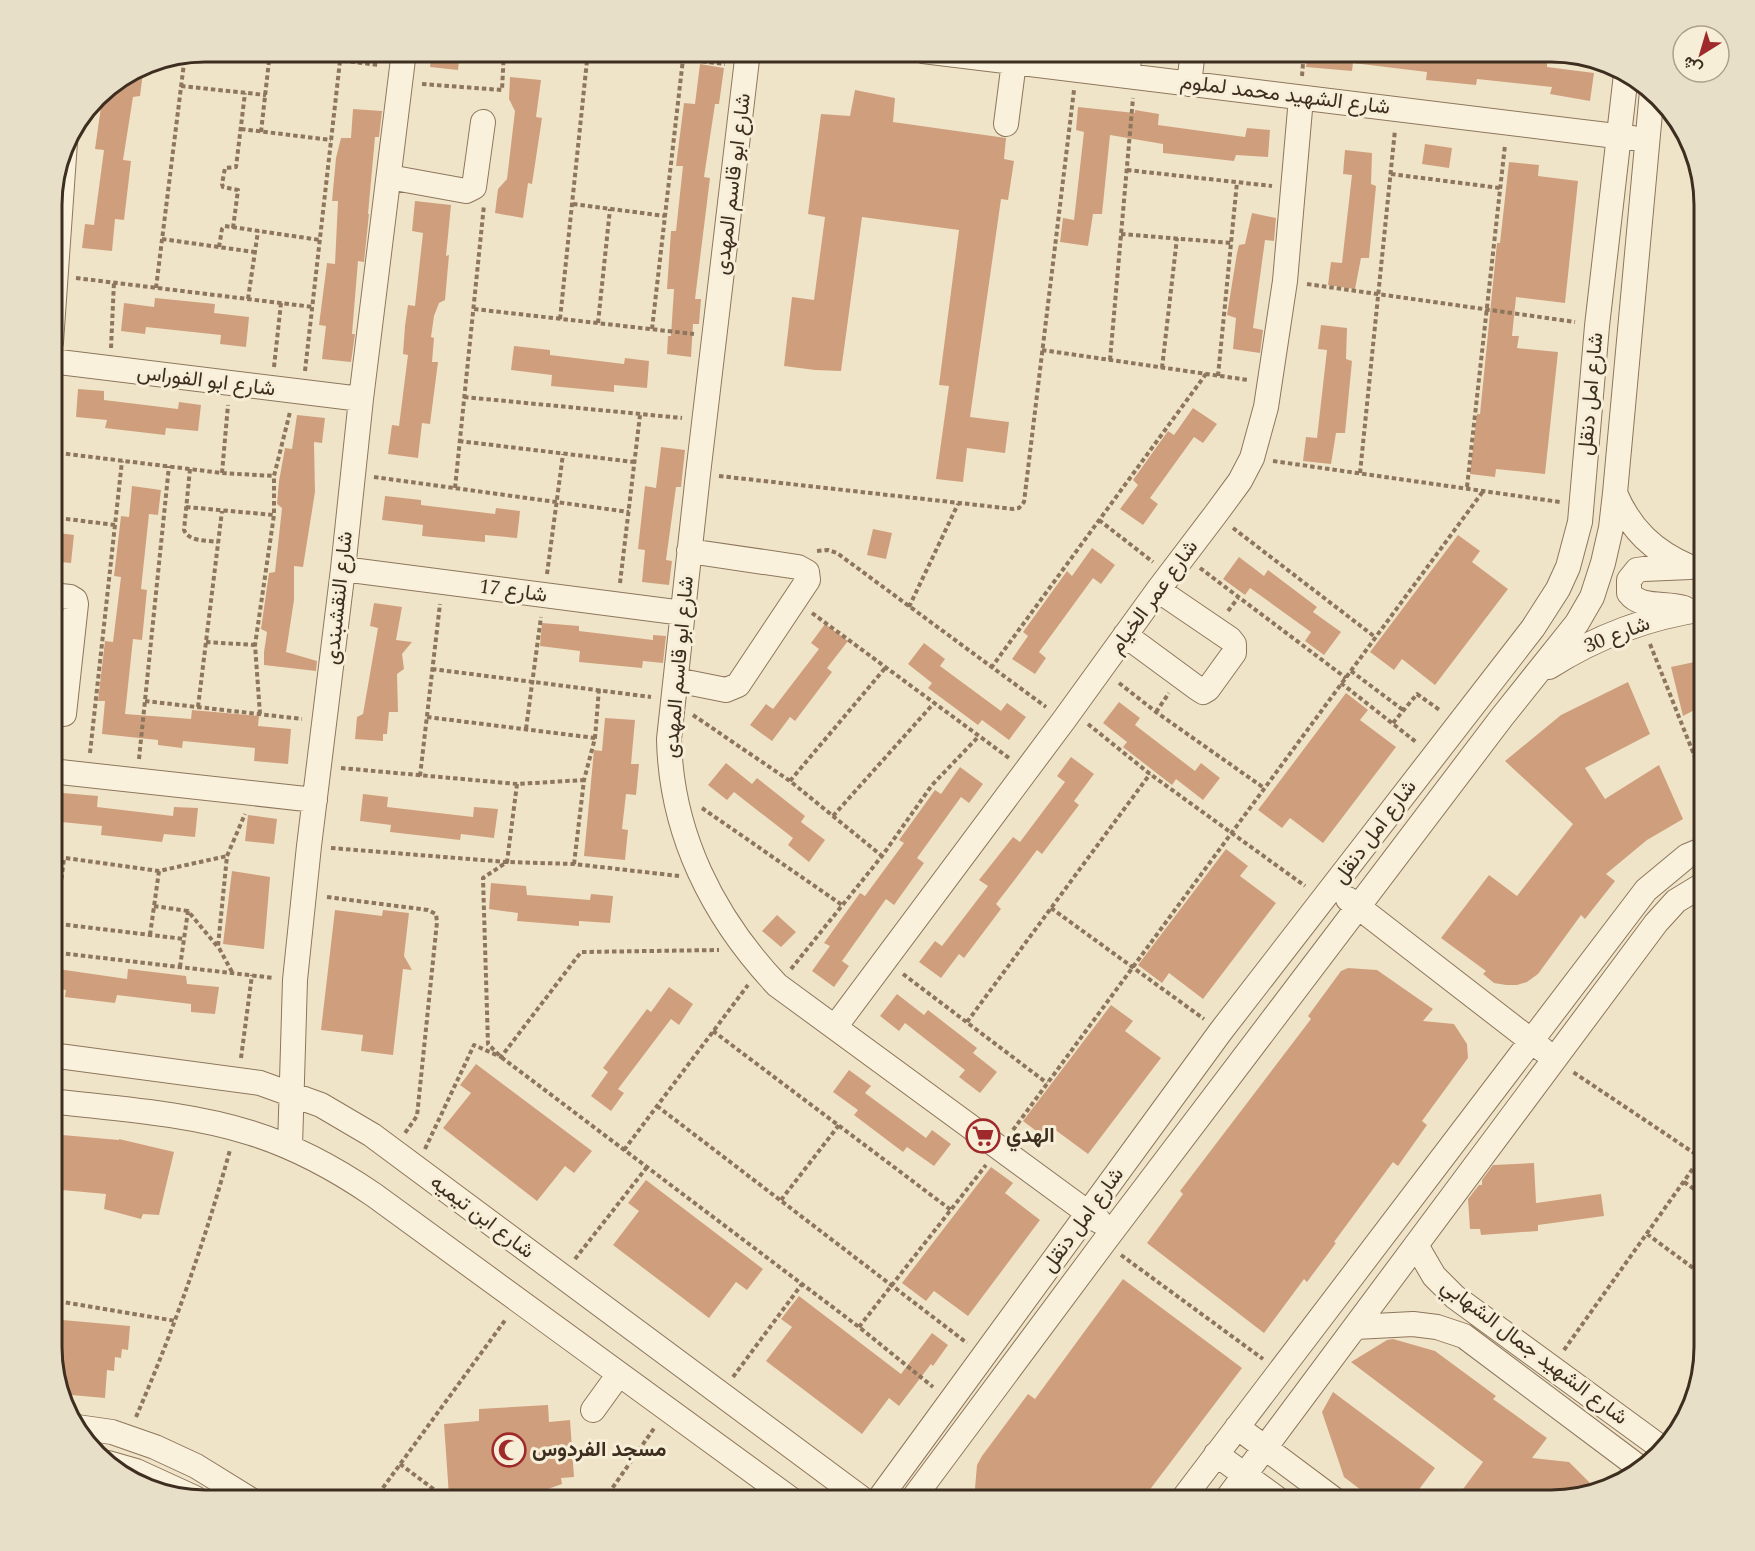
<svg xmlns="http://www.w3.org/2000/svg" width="1755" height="1551" viewBox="0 0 1755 1551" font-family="Spectral,Vazirmatn,serif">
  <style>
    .building { fill: #cf9f7d }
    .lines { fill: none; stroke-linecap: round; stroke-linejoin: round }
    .minor-casing { stroke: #8d765c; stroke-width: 26 }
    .path { stroke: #8d765c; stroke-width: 4; stroke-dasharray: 4.5 3; stroke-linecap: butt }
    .minor { stroke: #faf1dc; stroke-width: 24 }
    .labels { text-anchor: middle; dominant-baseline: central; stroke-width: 6; stroke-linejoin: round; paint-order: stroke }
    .street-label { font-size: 21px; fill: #3d2e20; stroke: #f7eed8 }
    .poi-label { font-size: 21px; font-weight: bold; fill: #3d2e20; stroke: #f7eed8; text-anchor: start }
    .rim { fill: none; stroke: #3d2e20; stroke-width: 3 }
  </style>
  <rect width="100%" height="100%" fill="#f0e4c8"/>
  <path class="building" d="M432,51H460L458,70L430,67Z
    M1309,51H1424L1487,59L1488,51H1499L1547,58V67L1594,73L1590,101L1550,94L1552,87L1477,79L1476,85L1426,80L1427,72L1353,63L1352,71L1306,67Z
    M144,64L140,96L133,97L123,160L131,161L124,220L115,219L112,251L82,248L85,224L94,225L104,150L95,149L102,100L109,101L112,84Z
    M700,64L724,68L719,104H715L704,177L710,178L695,299H701L699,324H693L691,357L667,354L668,336H671L674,289H667L671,231H676L683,166H676L684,103L695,104Z
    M510,77L541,80L536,117L542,118L532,184L528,183L523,218L495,213L498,189L507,179L515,111L509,99Z
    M855,90L895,98L893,122L1006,138L1004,159L1014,161L1008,200L1001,199L970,417L1009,422L1005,453L967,448L963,482L936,479L949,386L939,385L959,230L862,217L841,371L815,370L784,366L792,297L814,300L825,217L808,214L821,114L850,116Z
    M1078,107L1135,113V110L1159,114L1158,125L1245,137L1247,128L1270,130L1268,157L1236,155L1234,161L1163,153V144L1110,135L1102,214H1093L1088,246L1060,242L1063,218L1074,220L1084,132L1076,130Z
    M353,109L382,111L379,137H375L368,214H369L364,262L358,261L352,334H355L351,362L322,359L326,326L319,325L327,263L335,264L338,201H332L336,158L341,138H351Z
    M1425,144L1452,148L1449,168L1422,164Z
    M1345,150L1372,153L1371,184L1376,186L1369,258H1361L1355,289L1328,285L1331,262L1342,263L1352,175L1343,174Z
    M1509,162L1539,165L1538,176L1578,181L1565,303L1516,297L1512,336H1519L1517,348L1558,352L1545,474L1496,469L1495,477L1470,474L1477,414H1480L1497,243H1500Z
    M415,201L451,205L446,256L449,255L445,300L439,303L434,316L431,337L434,338L432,362H438L430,424L422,423L418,458L388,454L392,425L399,426L408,355L403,354L405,326L408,305L415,306L423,233L412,231Z
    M1252,213L1276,218L1274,241L1265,240L1253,328L1263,330L1260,353L1233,349L1236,318L1227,315L1237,253L1239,245L1245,244Z
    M155,298L215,304L214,313L249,317L246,347L220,344L221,335L146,327L145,334L121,331L124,303L154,307Z
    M1321,325L1347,328L1346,359L1352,361L1345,433H1336L1331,464L1303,461L1306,437L1317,438L1327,350L1318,349Z
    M514,346L550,350V355L624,364L625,358L649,361L647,388L614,385V392L551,386L552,375L511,370Z
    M78,389L104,391V400L178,409L179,402L201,405L198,431L166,428L165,435L105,428L107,420L76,417Z
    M1193,408L1217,424L1203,443L1194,437L1150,498L1158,504L1143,525L1120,509L1138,485L1133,480L1168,431L1174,435Z
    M297,415L325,418L322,443L314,442L315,492L303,567L294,566V600L286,652L317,661L316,671L264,665V652L267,632L261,629L269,573L275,572L282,508L277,504L279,481L285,448L292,449Z
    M661,447L685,450L681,487H676L666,560L672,561L669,585L642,582L645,550L638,549L645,486L656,488Z
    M132,486L161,490L158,515L149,514L141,589L147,590L142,640L133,639L125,714L191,719L192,710L259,716L258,726L291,729L288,764L254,761L255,748L183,741L182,748L158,745V740L102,734L105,701H98L105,641L113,642L121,577L114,576L121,516L129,517Z
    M385,496L421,500V505L495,514L496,508L520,511L517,538L485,535V542L422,536L423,525L382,520Z
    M873,529L892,533L886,559L867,555Z
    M51,532L74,535L71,563L51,561Z
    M1458,535L1480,551L1472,562L1508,589L1435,685L1402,659L1394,670L1370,652Z
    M1092,548L1115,565L1101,584L1093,578L1039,652L1046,658L1035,674L1012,659L1028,636L1023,632L1067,571L1072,576Z
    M1239,557L1264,576L1268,570L1317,607L1313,612L1341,632L1324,655L1305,641L1311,632L1250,588L1245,595L1223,579Z
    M374,603L402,607L396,640L412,642L402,654L404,669L397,674L398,712H389L387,734H383V741L355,739L357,717L363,714L378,628L370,626Z
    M542,623L579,626V631L653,640V635L666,636L663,663L643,661L642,668L579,662L580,651L540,646Z
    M825,624L848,641L827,668L832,672L795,721L790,717L772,741L750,725L766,704L773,709L819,649L811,643Z
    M924,643L945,659L940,666L1001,711L1007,703L1026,717L1009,740L982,720L978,725L928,688L932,683L908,664Z
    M1704,660V705L1683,716L1671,667Z
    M1628,682L1650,734L1585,768L1605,799L1659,765L1683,819L1647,840L1606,874L1615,881L1585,919L1581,915L1538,974L1527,982L1517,985H1506L1494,983L1483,974L1486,971L1441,938L1489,875L1517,896L1573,824L1505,761L1561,715Z
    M1346,693L1368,710L1360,720L1396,747L1323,843L1290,818L1282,828L1258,810Z
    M1119,702L1140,718L1135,725L1195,771L1201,763L1220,778L1203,800L1176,779L1172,785L1123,747L1127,742L1103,723Z
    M605,718L635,720L631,764H639L636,795L626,794L622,829L628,830L625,860L584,856L594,750L602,751Z
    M1071,757L1094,774L1074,801L1079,805L1042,854L1037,850L1016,878L996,904L1001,909L964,958L959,954L941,978L919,962L935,941L942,946L988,886L979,880L1013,837L1020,842L1065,782L1057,776Z
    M726,763L752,784L757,778L805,816L801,822L825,840L809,862L788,845L793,838L734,792L727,800L708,785Z
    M960,767L983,784L969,803L961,797L917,858L924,863L894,905L886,899L842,961L849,966L834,987L812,971L830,946L824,943L860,893L865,896L904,843L899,840L935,790L941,794Z
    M51,792L98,796L97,807L173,816L174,807L198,808L195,837L164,834L162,842L101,835L102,826L51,821Z
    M363,794L388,797L387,807L473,817L474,807L498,809L494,838L461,834L460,840L390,832L391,825L360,821Z
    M248,815L277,819L274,844L245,841Z
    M1226,849L1248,866L1240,876L1276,903L1203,999L1169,973L1162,983L1138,965Z
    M232,871L270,877L264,949L223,944Z
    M491,883L526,886L527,895L590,900L591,894L613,896L610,923L579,921V926L517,921L518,913L489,909Z
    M335,910L382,916L383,910L409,913L404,956L412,970L403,969L393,1055L361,1051L363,1035L321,1030Z
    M777,915L796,932L781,947L762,931Z
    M51,968L127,979L128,969L186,976L187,984L219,987L215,1014L191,1012V1004L117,995L115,1003L65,997L66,990L51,988Z
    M1348,968L1377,970L1433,1009L1423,1021L1454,1024L1467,1044L1468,1058L1422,1121L1427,1125L1398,1166L1393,1162L1334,1242L1336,1243L1307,1282L1304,1279L1264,1333L1147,1243L1183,1194L1180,1191L1311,1019L1308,1016L1341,971Z
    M669,987L693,1004L679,1025L671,1019L618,1089L624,1093L611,1111L591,1096L608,1072L603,1068L647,1009L651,1012Z
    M897,994L924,1015L928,1010L977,1048L973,1053L997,1072L980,1093L959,1077L965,1070L905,1023L899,1031L880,1016Z
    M1111,1005L1133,1021L1125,1031L1161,1058L1088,1154L1054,1129L1047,1139L1023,1121Z
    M476,1064L592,1151L574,1173L565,1166L537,1201L443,1128L471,1093L460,1085Z
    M849,1070L871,1086L865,1093L926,1138L932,1130L951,1144L934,1166L907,1147L903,1152L854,1115L858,1110L833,1092Z
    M51,1134L119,1140V1139L174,1152L159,1215L143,1214L141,1219L104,1209L106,1194L51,1189Z
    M1534,1163L1536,1203L1601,1194L1604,1216L1538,1225V1231L1481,1235L1480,1229H1470L1468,1199L1479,1185H1482V1180L1493,1165Z
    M991,1167L1013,1183L1005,1193L1040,1220L968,1316L934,1291L926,1301L902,1283Z
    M646,1180L763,1269L747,1290L736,1282L709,1318L613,1245L639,1211L628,1203Z
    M1123,1279L1242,1368L1142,1500H974L977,1465L982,1456L1028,1394L1035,1399Z
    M799,1296L901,1374L932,1333L948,1345L933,1366L931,1364L899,1406L889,1398L862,1434L766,1361L792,1327L781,1319Z
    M51,1319L130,1326L128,1350L122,1349L121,1358L115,1357L114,1371L107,1370L105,1398L60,1394L51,1356Z
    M1393,1339L1435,1351L1496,1396L1493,1399L1547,1438L1532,1458L1569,1462L1594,1487L1580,1494L1551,1500H1455L1483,1462L1351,1362L1387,1340Z
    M1333,1392L1435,1468L1411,1500H1374L1344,1477L1322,1412Z
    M548,1405L549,1422L570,1420L574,1477L561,1478L562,1484L545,1490L532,1491L533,1500H484V1493L449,1496L444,1424L479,1421V1409Z"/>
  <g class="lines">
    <g class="minor-casing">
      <path id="minor" d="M748,51L698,474L669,739C671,834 713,917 777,985L1099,1221
        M923,51L1632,138
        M1127,76L1130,51
        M1189,84L1193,51
        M1006,124L1014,62
        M389,177L466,191L474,187L483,122
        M51,342L65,142
        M51,361L361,399
        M1615,493C1630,529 1654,552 1690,567
        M343,569L683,613
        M51,595L70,597L75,600L76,604L64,714
        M1684,608C1666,602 1641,609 1629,593V580L1637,570L1644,569L1690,567
        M1125,635L1197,688L1203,692L1208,689L1234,653V644L1230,639L1158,590
        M1549,667C1596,637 1649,617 1704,609
        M676,680L726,690L738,685L808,580L807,572L798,567L689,551
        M51,771L315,800
        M1348,899L1543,1050
        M835,1027L1064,720L1158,590L1215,515L1240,481L1252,458L1266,407L1285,281L1301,98
        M51,1055L260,1083L321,1105L372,1135L861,1498
        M51,1101C118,1109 187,1113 251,1133C296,1147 336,1169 374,1195L792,1500
        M290,1147L295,980L309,846L343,569L361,399L404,51
        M1416,1245L1434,1276L1455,1297L1663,1449
        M1355,1327L1413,1324L1437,1327L1464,1336L1640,1468
        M593,1410L619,1374
        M77,1427L112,1432L155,1447L196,1466L251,1500
        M1237,1427L1335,1500
        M1216,1454L1279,1500
        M108,1463L136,1471L195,1498
        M882,1495L1221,1031L1533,628L1558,589L1568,567L1580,522L1597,326L1626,74
        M912,1500L1104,1242L1502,717L1577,623L1592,597L1603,563L1611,528L1615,493L1652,91
        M1182,1500L1646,890L1687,856L1704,849
        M1226,1500L1656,923L1676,901L1704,884"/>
    </g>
    <path class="path" d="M261,51L379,65
      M643,51L683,59L725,64
      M1547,51L1567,54
      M1302,76L1304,51
      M422,84L502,90L504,51
      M181,86L266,95
      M241,129L331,140
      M261,132L270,52
      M1127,170L1272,186
      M1391,174L1500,188
      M573,204L665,216
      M233,228L238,190L223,187L222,184L225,168L236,167L245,93
      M1121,234L1231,243
      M162,239L254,252
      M219,247L222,229L225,226L320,240
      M76,278L313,307
      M1307,284L1575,322
      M156,288L185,55
      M248,299L258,231
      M474,309L694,334
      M560,319L588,51
      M598,323L610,209
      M652,329L683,59
      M111,348L114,282
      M1042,350L1248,380
      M1110,360L1133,98
      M274,367L281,303
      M1162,368L1177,238
      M305,371L340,61
      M1218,376L1237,182
      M464,397L682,418
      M459,441L634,462
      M51,452L222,473L274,476
      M1273,461L1560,502
      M190,469L184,530C189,542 206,540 218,542
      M222,473L228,405
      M1360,473L1395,130
      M719,476L1013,509L1019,508L1024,502L1074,90
      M374,477L629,512
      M1467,487L1505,145
      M455,488L484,205
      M186,507L274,515
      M51,517L115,525
      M1099,520L1153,562
      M1233,528L1375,637
      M817,551L828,550L837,553L1046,707
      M1200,568L1346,678
      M547,574L563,454
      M620,583L640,415
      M909,607L958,504
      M1228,611L1238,598
      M812,613L1009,758
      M206,642L255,645
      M1650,644L1704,780
      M991,668L1206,374
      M432,669L651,697
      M1351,671L1403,710
      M1119,683L1156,712L1264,788
      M1341,683L1416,742
      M145,701L302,719
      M198,707L222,511
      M1156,712L1169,693
      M260,714L255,645L274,515V476L290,412
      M693,715L790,781L882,856
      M427,717L595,738
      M1393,723L1417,694L1441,711
      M1088,724L1150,774L1305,886
      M526,729L541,617
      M90,753L122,461
      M139,759L169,466
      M341,768L517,784L584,780
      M420,776L440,604
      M790,781L886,667
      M517,784L507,862L483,878L488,1044L501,1057L859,1327L933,1387
      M702,808L842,905
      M833,816L934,703
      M331,848L507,862L574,864L679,876
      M51,856L159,871L227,856
      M574,864L584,780L595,738L599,689
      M327,897L428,910L436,914L437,922L417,1116L405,1133
      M154,906L188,911L217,946
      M1051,908L1204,1019
      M51,923L184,939
      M56,924L64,858
      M150,935L159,871
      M51,952L274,978
      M180,967L188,911
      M791,969L882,856L932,785L979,736
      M232,972L218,946L227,856L245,814
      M903,974L1047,1083
      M967,1022L1150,774
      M713,1031L951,1210
      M241,1058L252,975
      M657,1106L967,1343
      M1013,1130L1484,490
      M425,1149L474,1045L501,1057L581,952L719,950
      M624,1150L748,985
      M1684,1182L1704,1196
      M781,1200L839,1125
      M1647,1234L1704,1276
      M1121,1255L1263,1359
      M575,1259L647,1167
      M51,1300L176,1321
      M859,1327L986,1165
      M1564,1350L1699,1160L1697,1155L1573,1072
      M733,1377L802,1284
      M136,1417C174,1329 205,1241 230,1150
      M400,1464L448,1500
      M374,1500L506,1319
      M604,1500L655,1427
      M734,1500L741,1491"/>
    <use href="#minor" class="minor"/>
  </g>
  <defs>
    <g id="supermarket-ring" transform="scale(1.725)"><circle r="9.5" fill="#f7eed8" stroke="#9e2a2b" stroke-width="1.5"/><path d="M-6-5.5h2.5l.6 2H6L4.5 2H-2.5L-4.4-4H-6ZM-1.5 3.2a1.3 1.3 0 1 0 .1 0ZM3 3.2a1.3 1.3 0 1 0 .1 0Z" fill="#9e2a2b"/></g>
    <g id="mosque-ring" transform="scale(1.725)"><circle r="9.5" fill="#f7eed8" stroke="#9e2a2b" stroke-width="1.5"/><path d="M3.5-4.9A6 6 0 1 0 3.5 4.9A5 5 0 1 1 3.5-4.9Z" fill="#9e2a2b"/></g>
  </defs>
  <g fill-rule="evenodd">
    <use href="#supermarket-ring" x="983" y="1136"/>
    <use href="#mosque-ring" x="509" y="1450"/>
  </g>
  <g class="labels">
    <g class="street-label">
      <text transform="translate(1285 95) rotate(7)">شارع الشهيد محمد لملوم</text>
      <text transform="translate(733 184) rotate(-83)">شارع ابو قاسم المهدى</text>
      <text transform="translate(206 381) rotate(7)">شارع ابو الفوراس</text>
      <text transform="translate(1591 394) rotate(-85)">شارع امل دنقل</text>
      <text transform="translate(513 591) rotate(8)">شارع 17</text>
      <text transform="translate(1154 597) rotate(-54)">شارع عمر الخيام</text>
      <text transform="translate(339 598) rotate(-84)">شارع النقشبندى</text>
      <text transform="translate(1617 635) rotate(-21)">شارع 30</text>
      <text transform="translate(679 667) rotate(-85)">شارع ابو قاسم المهدى</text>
      <text transform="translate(1375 832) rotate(-53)">شارع امل دنقل</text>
      <text transform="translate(482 1217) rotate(37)">شارع ابن تيميه</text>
      <text transform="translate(1083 1220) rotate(-54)">شارع امل دنقل</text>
      <text transform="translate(1534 1352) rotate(37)">شارع الشهيد جمال الشهابي</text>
    </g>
    <g class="poi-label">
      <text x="1006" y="1136">الهدي</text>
      <text x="532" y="1450">مسجد الفردوس</text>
    </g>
  </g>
  <path d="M0 0H1755V1551H0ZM205 62H1551A143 143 0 0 1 1694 205V1347A143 143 0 0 1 1551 1490H205A143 143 0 0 1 62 1347V205A143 143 0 0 1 205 62Z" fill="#e8dfc9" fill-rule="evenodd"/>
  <path class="rim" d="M205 62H1551A143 143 0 0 1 1694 205V1347A143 143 0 0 1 1551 1490H205A143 143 0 0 1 62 1347V205A143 143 0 0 1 205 62Z"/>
  <g transform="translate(1701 54) rotate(217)"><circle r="28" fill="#f7eed8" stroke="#ada18e" stroke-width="1.5"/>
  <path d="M0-4.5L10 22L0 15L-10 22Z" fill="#9e2a2b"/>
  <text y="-9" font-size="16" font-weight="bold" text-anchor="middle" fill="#3d2e20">ش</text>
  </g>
</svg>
